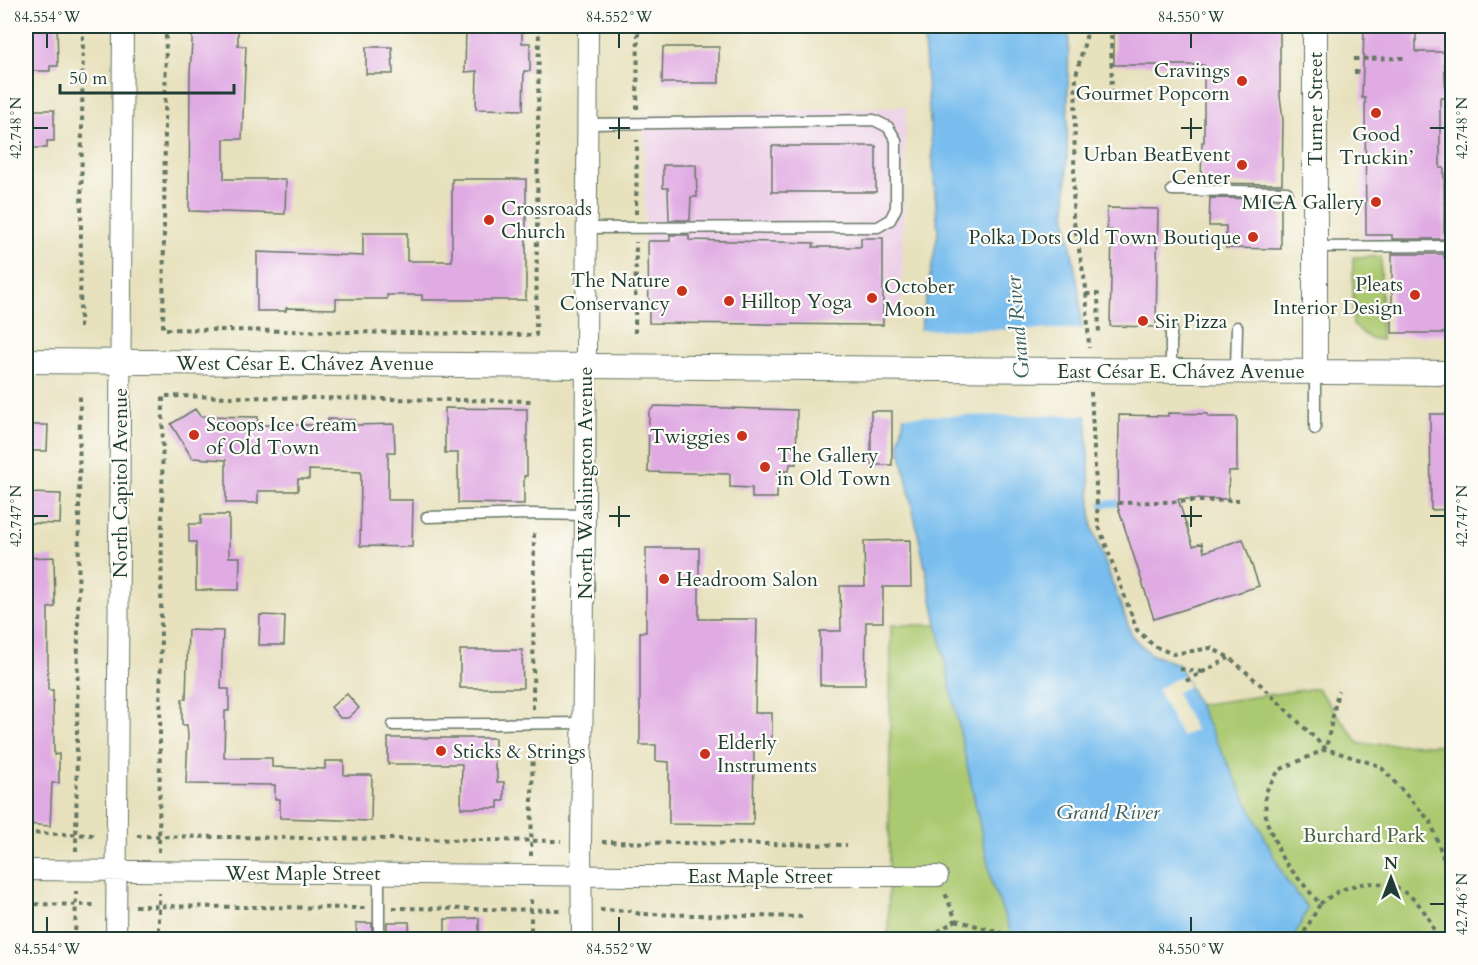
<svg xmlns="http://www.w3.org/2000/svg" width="1478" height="965" viewBox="0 0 1478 965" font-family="Cardo,serif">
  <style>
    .built { fill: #edd0e8 }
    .green { fill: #abc970; stroke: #658352; stroke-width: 1.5 }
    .water { fill: #78bdee; stroke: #4c7d91; stroke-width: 1.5 }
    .pier { fill: #e7e1bd }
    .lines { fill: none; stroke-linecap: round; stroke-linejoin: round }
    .stream { stroke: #78bdee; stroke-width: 7 }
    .building { fill: #e0abe3 }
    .service-casing { stroke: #657664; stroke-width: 13 }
    .minor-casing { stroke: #657664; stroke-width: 22 }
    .tertiary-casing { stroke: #657664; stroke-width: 26 }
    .path { stroke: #657664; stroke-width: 4; stroke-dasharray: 4.5 4.5; stroke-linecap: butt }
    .service { stroke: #fff; stroke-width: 10 }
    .minor { stroke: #fff; stroke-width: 20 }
    .tertiary { stroke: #fff; stroke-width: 24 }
    .ticks { fill: none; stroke: #1f3d34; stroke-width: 2 }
    .poi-dot { fill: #c8321e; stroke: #fdfcf7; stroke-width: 2 }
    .labels { text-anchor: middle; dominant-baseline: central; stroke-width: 4.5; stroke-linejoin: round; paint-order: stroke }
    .poi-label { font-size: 20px; fill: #1f3d34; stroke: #fdfcf7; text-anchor: start }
    .street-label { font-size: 20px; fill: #1f3d34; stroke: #fdfcf7 }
    .park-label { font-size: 20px; fill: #426043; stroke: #fdfcf7 }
    .water-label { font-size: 21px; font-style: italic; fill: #355d62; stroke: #fdfcf7 }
    .neatline { fill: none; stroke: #1f3d34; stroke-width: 2 }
    .ticks-label { font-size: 15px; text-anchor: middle; fill: #1f3d34 }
  </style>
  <rect width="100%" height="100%" fill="#fdfcf7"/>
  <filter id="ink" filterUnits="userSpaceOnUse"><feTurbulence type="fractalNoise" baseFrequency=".0167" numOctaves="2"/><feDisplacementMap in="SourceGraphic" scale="12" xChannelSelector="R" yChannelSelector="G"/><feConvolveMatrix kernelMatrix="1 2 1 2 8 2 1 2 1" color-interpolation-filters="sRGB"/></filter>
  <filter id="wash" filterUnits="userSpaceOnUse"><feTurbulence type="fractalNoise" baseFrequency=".008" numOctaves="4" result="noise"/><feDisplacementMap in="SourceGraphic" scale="24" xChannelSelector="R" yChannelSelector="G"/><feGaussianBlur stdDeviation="1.35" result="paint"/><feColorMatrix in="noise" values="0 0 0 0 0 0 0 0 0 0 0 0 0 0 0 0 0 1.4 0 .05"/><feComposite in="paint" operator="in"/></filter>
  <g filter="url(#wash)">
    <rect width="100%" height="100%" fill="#e7e1bd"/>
    <path class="built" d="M1361,26H1452V336L1390,337L1388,242L1362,241Z
      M906,107L901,315L645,310V115Z"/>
    <path class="green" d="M1353,257H1381V340L1369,338L1353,325Z
      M891,625H938L993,887L1015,939L888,940Z
      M1317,688L1360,744L1452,745V939H1293L1308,908L1286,880L1197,705Z"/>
    <path class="water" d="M923,26H1069L1066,218L1080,297L1092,527L1132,636L1150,654L1178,664L1286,880L1308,908L1293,939H1014L993,887L899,444L938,233Z"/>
    <path class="pier" d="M1085,329L1089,415L902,416L917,330Z
      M1183,675L1189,686L1176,693L1195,730L1182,737L1157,689Z"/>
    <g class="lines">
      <path class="stream" d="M1103,504L1118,503"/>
    </g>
    <g id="blocks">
      <path class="building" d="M26,26H57L58,66H50V71H26Z
        M193,26H238V46H246L242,139H224V179H286L285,214L189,211L190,73Z
        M466,26H522V43H530V71H524L523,110L476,109L477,71L465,72Z
        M1114,26H1280V96L1283,120L1282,184L1201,183L1202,142H1204V65H1114Z
        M1364,26H1416V52H1444L1446,98H1440V168H1444V239H1392V235H1366L1365,98H1362Z
        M366,47H392L393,74H366Z
        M663,47H719V83H662Z
        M26,110H54V141H47V148H26Z
        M772,146H876V192H772Z
        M663,165H696L697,197H691L690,220H669L668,188H663Z
        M452,179H526V300H422V295H387V299H336V309L286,308V311H257V252L363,256V233H407V261H452Z
        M1210,198L1281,199V249L1226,248V226H1209Z
        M1107,208L1158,209L1156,327L1110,326L1112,230H1107Z
        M670,235H689V240L814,243L813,247H861V238H883V325L649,323L648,241H670Z
        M1392,254H1444V258H1452V333H1392Z
        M655,406L797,410L796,464H790L789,471H778L777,498H752V488L730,487V474L648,472L649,412Z
        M445,408L527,409V476H524V504L458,503V453H445Z
        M195,409L200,416L258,417L257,425H327L328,419L355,420V425L394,424L395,452H388V500H413L412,547L360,546L361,472L309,470V479H298V491H258V503H226V460L192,458L171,424Z
        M871,411H892V465H871Z
        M1168,413L1208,414V417H1237V471H1229L1228,499H1178L1193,546L1202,543L1204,552L1243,539L1259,586L1154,619L1118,507L1119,415L1168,416Z
        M1430,414H1452V509L1431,510Z
        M26,425H48L47,451H26Z
        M26,493L61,494L60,524L26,523Z
        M201,515H229V557H240L239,590H196V542H189V524H201Z
        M910,540L911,587H883V622H866L865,685H820V631H841L840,586H865L864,541Z
        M646,548H699V619H757L755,713H772V746H754L753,825L669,824V762L656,761V745H640V632H646Z
        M54,557L55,607L48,608V690H53L54,755L59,754V783H52L50,826L26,824V558Z
        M260,615L285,616L284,645H259Z
        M188,630L223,631L221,689H229V711H225L224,758H272V767L325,769V761H344V775H372L371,821L280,818V799H275V785L186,784L188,736L187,725H182V699H186Z
        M460,650H522L523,688H460Z
        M347,694L359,708L348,718H340L331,707Z
        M388,738H495V770H497V782H504V801H498V808H461L462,764H388Z
        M479,918V939H445V919Z
        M387,922H409L410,939H387Z
        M356,923H372V939H357Z"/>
    </g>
  </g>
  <g filter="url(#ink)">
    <use href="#blocks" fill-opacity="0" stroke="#657664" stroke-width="1.5"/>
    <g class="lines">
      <g class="service-casing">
        <path id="service" d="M1451,26L1452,61
          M1172,190L1287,192
          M586,228L878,227L890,220L896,208V140L888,127L874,120L587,124
          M1315,247L1452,246
          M1171,371V327
          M1236,371L1237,327
          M1315,372V429
          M427,517L530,514L585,515
          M393,725L582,723
          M379,874V940"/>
      </g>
      <g class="minor-casing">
        <path id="minor" d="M26,870L630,876H938
          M116,940L123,26
          M582,940L581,842L585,515L588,26"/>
      </g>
      <g class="tertiary-casing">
        <path id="tertiary" d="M26,361C501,364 977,371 1452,373
          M1315,372V26"/>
      </g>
      <path class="path" d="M166,26L163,329L536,335L539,26
        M1089,26L1076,75L1073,217L1086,288L1089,348
        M1111,26L1112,101
        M1354,59L1405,58
        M1354,72H1362
        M637,109L638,26
        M636,214L637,140
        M1086,294H1098L1099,335
        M80,328L83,26
        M635,333L636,242
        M1091,392L1098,524L1137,630L1154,646L1173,654L1211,648L1230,658L1261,685L1326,749L1380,766L1431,822L1452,884
        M1118,503L1239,500
        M1180,669L1203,672
        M1186,681L1229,658
        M533,709L534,530
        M26,833L96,835
        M137,836L561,841
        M602,842L847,845
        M76,851L80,396
        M159,852L163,396L531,401
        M531,856L533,740
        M26,904L98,905
        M1320,904C1366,866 1421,881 1437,940
        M135,906L365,908
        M393,908L563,910
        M600,910L630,911L640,914L806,917
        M956,920L1001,933L1004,940
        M75,940L76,891
        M159,940V893
        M531,940V896
        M922,940L930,937L956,920L945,893
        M1300,940L1320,904L1283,860L1266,820L1265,793L1279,770L1326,749L1338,691"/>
      <use href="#service" class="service"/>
      <use href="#minor" class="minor"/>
      <use href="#tertiary" class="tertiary"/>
    </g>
  </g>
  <path class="ticks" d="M47,33V48M619,33V48M1191,33V48M619,118V139M1191,118V139M33,128H48M609,128H630M1181,128H1202M1430,128H1445M619,506V527M1191,506V527M33,516H48M609,516H630M1181,516H1202M1430,516H1445M1430,904H1445M47,917V932M619,917V932M1191,917V932"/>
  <g class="poi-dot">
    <circle cx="1242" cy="81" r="6"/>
    <circle cx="1376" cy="113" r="6"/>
    <circle cx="1242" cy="165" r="6"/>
    <circle cx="1376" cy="202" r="6"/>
    <circle cx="489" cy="220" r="6"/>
    <circle cx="1253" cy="237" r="6"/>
    <circle cx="682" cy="291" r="6"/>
    <circle cx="1415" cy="295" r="6"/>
    <circle cx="872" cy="298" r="6"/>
    <circle cx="729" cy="301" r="6"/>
    <circle cx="1143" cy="321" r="6"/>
    <circle cx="194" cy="435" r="6"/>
    <circle cx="742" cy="436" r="6"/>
    <circle cx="765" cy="467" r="6"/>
    <circle cx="664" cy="579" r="6"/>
    <circle cx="441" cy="751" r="6"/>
    <circle cx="705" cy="754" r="6"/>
  </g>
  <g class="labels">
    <g class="poi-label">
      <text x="1230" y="70" text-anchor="end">Cravings<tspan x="1230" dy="23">Gourmet Popcorn</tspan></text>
      <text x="1376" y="134" text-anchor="middle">Good<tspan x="1376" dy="23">Truckin’</tspan></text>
      <text x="1230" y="154" text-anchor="end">Urban BeatEvent<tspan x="1230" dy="23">Center</tspan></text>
      <text x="1364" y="202" text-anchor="end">MICA Gallery</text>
      <text x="501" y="208">Crossroads<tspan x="501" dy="23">Church</tspan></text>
      <text x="1241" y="237" text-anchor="end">Polka Dots Old Town Boutique</text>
      <text x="670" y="280" text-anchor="end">The Nature<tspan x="670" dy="23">Conservancy</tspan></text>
      <text x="1403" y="284" text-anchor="end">Pleats<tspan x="1403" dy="23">Interior Design</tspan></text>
      <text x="884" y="286">October<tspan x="884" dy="23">Moon</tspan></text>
      <text x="741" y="301">Hilltop Yoga</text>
      <text x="1155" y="321">Sir Pizza</text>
      <text x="206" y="424">Scoops Ice Cream<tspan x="206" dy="23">of Old Town</tspan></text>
      <text x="730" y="436" text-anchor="end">Twiggies</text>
      <text x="777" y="455">The Gallery<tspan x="777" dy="23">in Old Town</tspan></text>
      <text x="676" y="579">Headroom Salon</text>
      <text x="717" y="742">Elderly<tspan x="717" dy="23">Instruments</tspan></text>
      <text x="453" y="751">Sticks &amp; Strings</text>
    </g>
    <g class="street-label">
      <text transform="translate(1315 109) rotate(-90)">Turner Street</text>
      <text x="305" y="363">West César E. Chávez Avenue</text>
      <text x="1181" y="371">East César E. Chávez Avenue</text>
      <text transform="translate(120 483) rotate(-90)">North Capitol Avenue</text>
      <text transform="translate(585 483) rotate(-90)">North Washington Avenue</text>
      <text x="303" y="873">West Maple Street</text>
      <text x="760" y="876">East Maple Street</text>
    </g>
    <g class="park-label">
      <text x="1364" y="835">Burchard Park</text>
    </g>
    <g class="water-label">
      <text transform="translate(1018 327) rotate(-95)">Grand River</text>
      <text x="1108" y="812">Grand River</text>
    </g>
  </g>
  <rect width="1478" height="965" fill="none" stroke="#fdfcf7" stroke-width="66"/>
  <g transform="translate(1391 878)" stroke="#fdfcf7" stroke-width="4.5" paint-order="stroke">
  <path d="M0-4.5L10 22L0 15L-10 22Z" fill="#1f3d34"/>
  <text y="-9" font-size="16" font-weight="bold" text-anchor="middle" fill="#1f3d34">N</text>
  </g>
  <path d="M60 84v9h174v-9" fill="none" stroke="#1f3d34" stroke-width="3"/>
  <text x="69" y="84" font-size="18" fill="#1f3d34" stroke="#fdfcf7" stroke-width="4.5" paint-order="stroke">50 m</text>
  <rect x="33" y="33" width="1412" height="899" class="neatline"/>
  <g class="ticks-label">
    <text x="47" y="22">84.554°W</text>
    <text x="619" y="22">84.552°W</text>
    <text x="1191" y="22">84.550°W</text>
    <text transform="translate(16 128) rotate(-90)" y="5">42.748°N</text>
    <text transform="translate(1462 128) rotate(-90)" y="5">42.748°N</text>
    <text transform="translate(16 516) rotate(-90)" y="5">42.747°N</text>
    <text transform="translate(1462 516) rotate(-90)" y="5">42.747°N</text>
    <text transform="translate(1462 904) rotate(-90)" y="5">42.746°N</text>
    <text x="47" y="954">84.554°W</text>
    <text x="619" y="954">84.552°W</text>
    <text x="1191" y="954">84.550°W</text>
  </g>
</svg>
